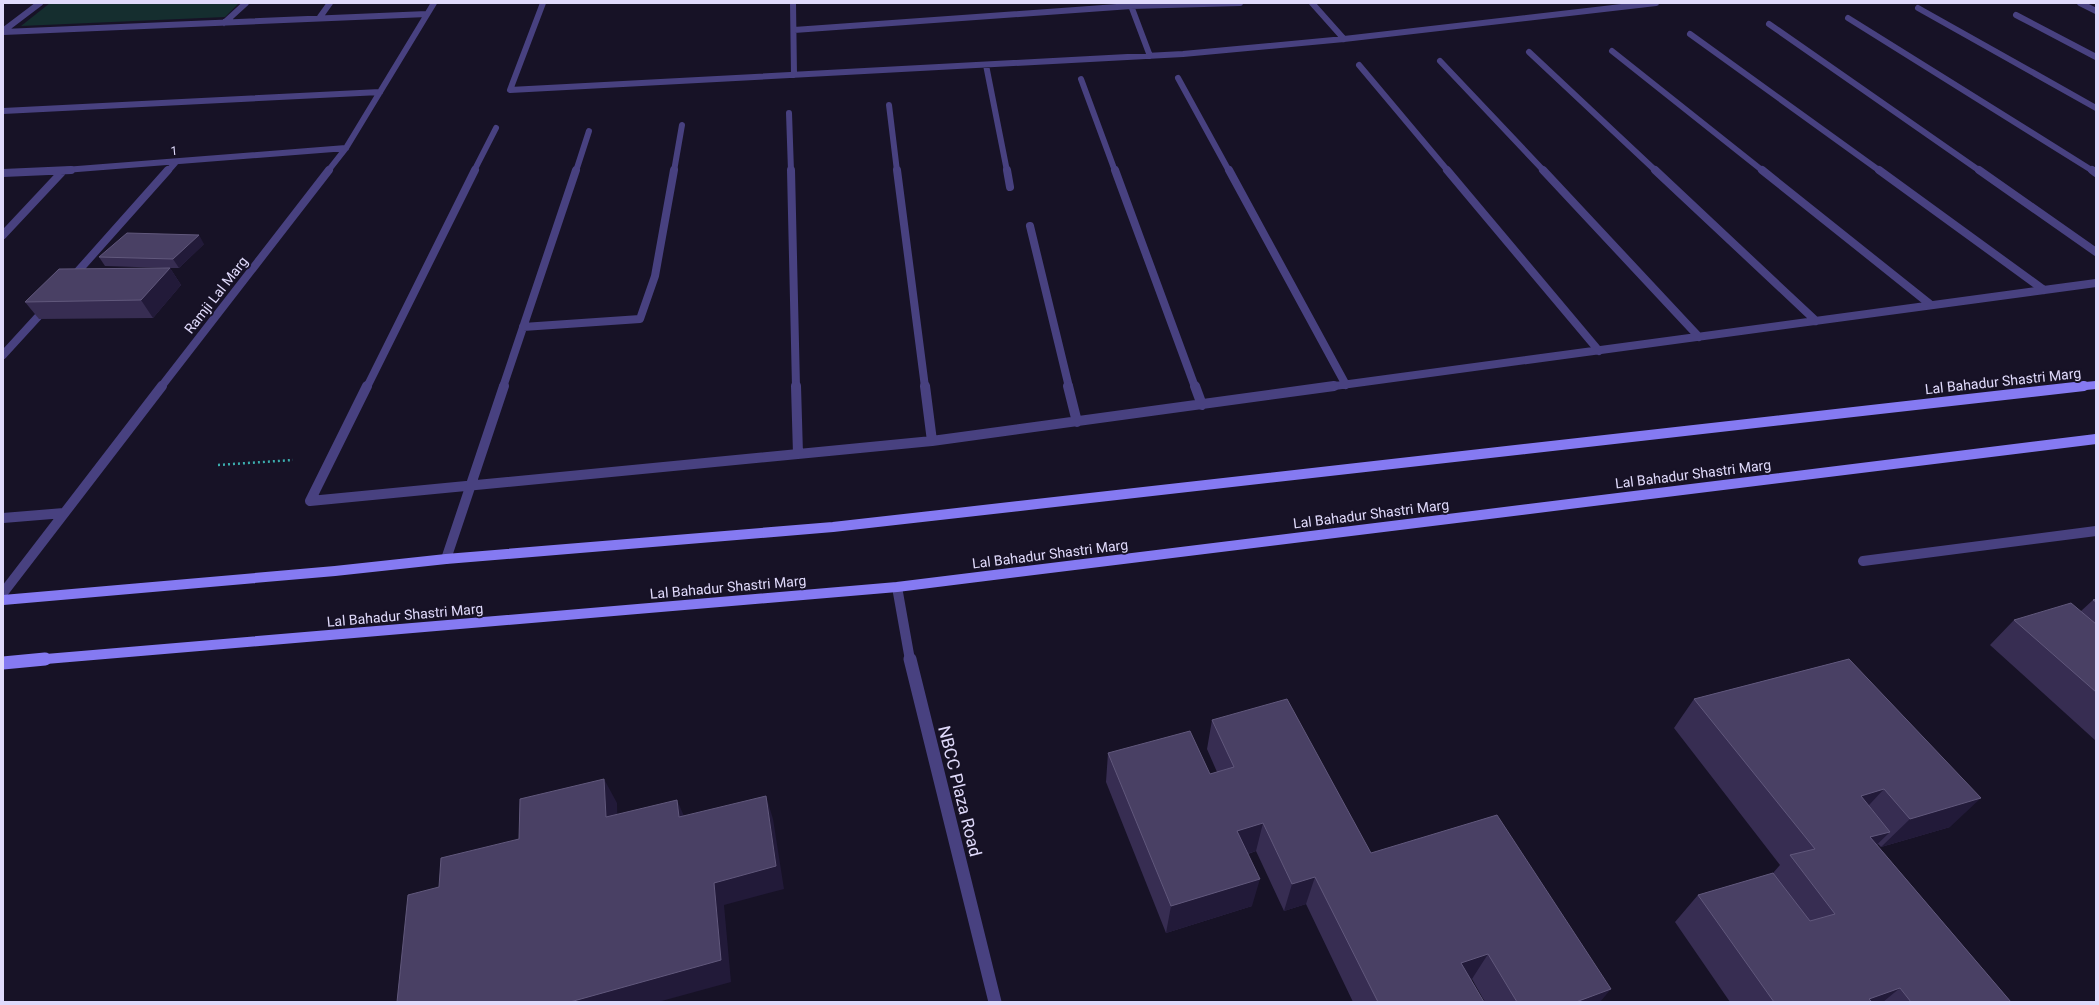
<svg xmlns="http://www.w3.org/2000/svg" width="2099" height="1005" viewBox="0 0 2099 1005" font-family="Roboto,sans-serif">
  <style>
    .green { fill: #152e2f }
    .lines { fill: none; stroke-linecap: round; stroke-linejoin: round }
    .path { stroke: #3cadae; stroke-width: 2.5; stroke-dasharray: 2 3; stroke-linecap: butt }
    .minor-far2 { stroke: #484180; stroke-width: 6 }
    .minor-far1 { stroke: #484180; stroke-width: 8 }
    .minor { stroke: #484180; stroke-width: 10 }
    .tertiary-far1 { stroke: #484180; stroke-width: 10 }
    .tertiary { stroke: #484180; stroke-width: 13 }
    .secondary-far2 { stroke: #857af2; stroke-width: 8 }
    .secondary-far1 { stroke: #857af2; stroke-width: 10 }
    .secondary { stroke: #857af2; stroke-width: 13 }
    .wall { fill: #372d52 }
    .shaded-wall { fill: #221a39 }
    .building { fill: #494064; stroke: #61587c }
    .labels { text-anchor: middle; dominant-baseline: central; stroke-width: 4; stroke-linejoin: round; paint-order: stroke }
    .far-street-label { font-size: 12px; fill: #e0dafb; stroke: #171226 }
    .street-label { font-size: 14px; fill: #e0dafb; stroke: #171226 }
    .near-street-label { font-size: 17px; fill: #e0dafb; stroke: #171226 }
  </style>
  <rect width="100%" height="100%" fill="#171226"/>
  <path class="green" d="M50,3H239L225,17L21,26Z"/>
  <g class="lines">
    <path class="path" d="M218,465L293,460"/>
    <path class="minor-far2" d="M543,3L510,90L1183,54L1344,39L1656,3
      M793,3L794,75
      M1130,3L1150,56
      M1312,3L1344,39
      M2080,3L2096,11
      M1918,8L2096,108
      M2016,15L2096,57
      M320,17L330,3
      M1848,18L2093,171
      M224,23L246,3
      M1769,24L1980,171
      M794,30L1131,6L1240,3
      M3,31L40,3
      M3,32L427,14
      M1690,34L1880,171
      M1612,51L1763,171
      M1529,52L1656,171
      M1440,61L1544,171
      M986,65L1007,171
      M1359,65L1448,171
      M1178,78L1229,171
      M1081,79L1115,171
      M889,105L897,171
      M3,111L380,92
      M789,113L791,171
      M52,171L346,148
      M168,171L176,162
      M328,171L346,148L434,3
      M474,171L496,128
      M576,171L589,131
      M674,171L682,125"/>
    <path class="minor-far1" d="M791,170L796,387
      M897,170L925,387
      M1007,170L1010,187
      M1115,170L1195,387
      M1229,170L1346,385
      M1447,170L1599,351
      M1543,170L1699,337
      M1655,170L1816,321
      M1762,170L1931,305
      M1879,170L2044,290
      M1979,170L2096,252
      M2092,170L2096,173
      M3,173L71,170
      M1030,226L1069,387
      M3,235L63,171
      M71,279L168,170
      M523,327L640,319L655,276L674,170
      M3,355L46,308
      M161,387L329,170
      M367,387L475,170
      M503,387L576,170
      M1327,387L2096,283"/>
    <path class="minor" d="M796,386L798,454
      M925,386L932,441
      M1068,386L1077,422
      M1195,386L1202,405
      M310,501L932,441L1334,386
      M310,501L367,386
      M3,518L64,513
      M446,559L504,386
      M1863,561L2096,531
      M3,593L162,386"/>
    <path class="tertiary-far1" d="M897,587L910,660"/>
    <path class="tertiary" d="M910,659L995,1002"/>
    <path class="secondary-far2" d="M2075,387L2096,385"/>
    <path class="secondary-far1" d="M3,600L335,571L446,559L833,527L2084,386
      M34,660L897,587L2096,439"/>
    <path class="secondary" d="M3,663L45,659"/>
  </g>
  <path class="wall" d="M204,244L179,268H170L181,285L153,318L39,319L25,302L166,268L105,266L99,257Z
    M2096,599V741L1990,645L2014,620L2081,611L2093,600Z
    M1849,659L1950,827L1881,847L1878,844L1877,845L2011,1002H1730L1675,922L1698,895L1773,873L1780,865L1674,728L1694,699Z
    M1212,720L1371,853L1600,1002H1485L1472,979L1471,980L1484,1002H1353L1306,904L1284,911L1256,851L1248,854L1252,906L1166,933L1106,782L1108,753L1210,774L1217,772L1207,749Z"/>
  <path class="shaded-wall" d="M199,235L204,244L179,268L173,259Z
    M170,268L181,285L153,318L141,300Z
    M604,779L617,803L618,841L606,817Z
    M1884,789L1857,818L1861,796Z
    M766,796L773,819L784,889L724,905L731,982L658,1002H570L714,883Z
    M1981,798L1950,827L1881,847L1910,819Z
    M677,800L687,823L679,817Z
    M1263,823L1256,851L1230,859L1237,831Z
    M1890,832L1862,859L1870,837Z
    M1315,877L1306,904L1284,911L1292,884Z
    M1260,879L1252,906L1166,933L1171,906Z
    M1488,954L1472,979L1446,988L1461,963Z
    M1900,988L1883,1002H1865L1869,999Z
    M1611,989L1600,1002H1576Z"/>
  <path class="building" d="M127,233L199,235L173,259L99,257Z
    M170,268L141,300L25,302L59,269Z
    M2096,599V602L2093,600Z
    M2071,603L2096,624V692L2014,620Z
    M1849,659L1981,798L1910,819L1884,789L1861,796L1890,832L1870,837L2011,1002H1911L1900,988L1869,999L1872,1002H1774L1698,895L1773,873L1810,921L1835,914L1790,855L1815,849L1694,699Z
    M1287,699L1371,853L1497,815L1611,989L1576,1002H1517L1488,954L1461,963L1484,1002H1378L1315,877L1292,884L1263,823L1237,831L1260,879L1171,906L1108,753L1190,731L1210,774L1234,767L1212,720Z
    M604,779L606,817L677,800L679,817L766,796L776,866L714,883L721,960L570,1002H397L408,895L439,887L441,858L519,839L520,799Z"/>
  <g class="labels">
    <g class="far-street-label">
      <text transform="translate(174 151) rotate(-5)">1</text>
    </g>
    <g class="street-label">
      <text transform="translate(216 295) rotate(-52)">Ramji Lal Marg</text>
      <text transform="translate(2003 381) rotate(-6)">Lal Bahadur Shastri Marg</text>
      <text transform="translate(1693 474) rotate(-7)">Lal Bahadur Shastri Marg</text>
      <text transform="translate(1371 514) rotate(-7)">Lal Bahadur Shastri Marg</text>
      <text transform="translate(1050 554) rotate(-7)">Lal Bahadur Shastri Marg</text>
      <text transform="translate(728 587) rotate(-5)">Lal Bahadur Shastri Marg</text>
      <text transform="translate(405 615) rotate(-5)">Lal Bahadur Shastri Marg</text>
    </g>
    <g class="near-street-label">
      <text transform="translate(960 791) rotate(76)">NBCC Plaza Road</text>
    </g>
  </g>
  <rect width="2099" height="1005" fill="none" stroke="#e0dafb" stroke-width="8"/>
</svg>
